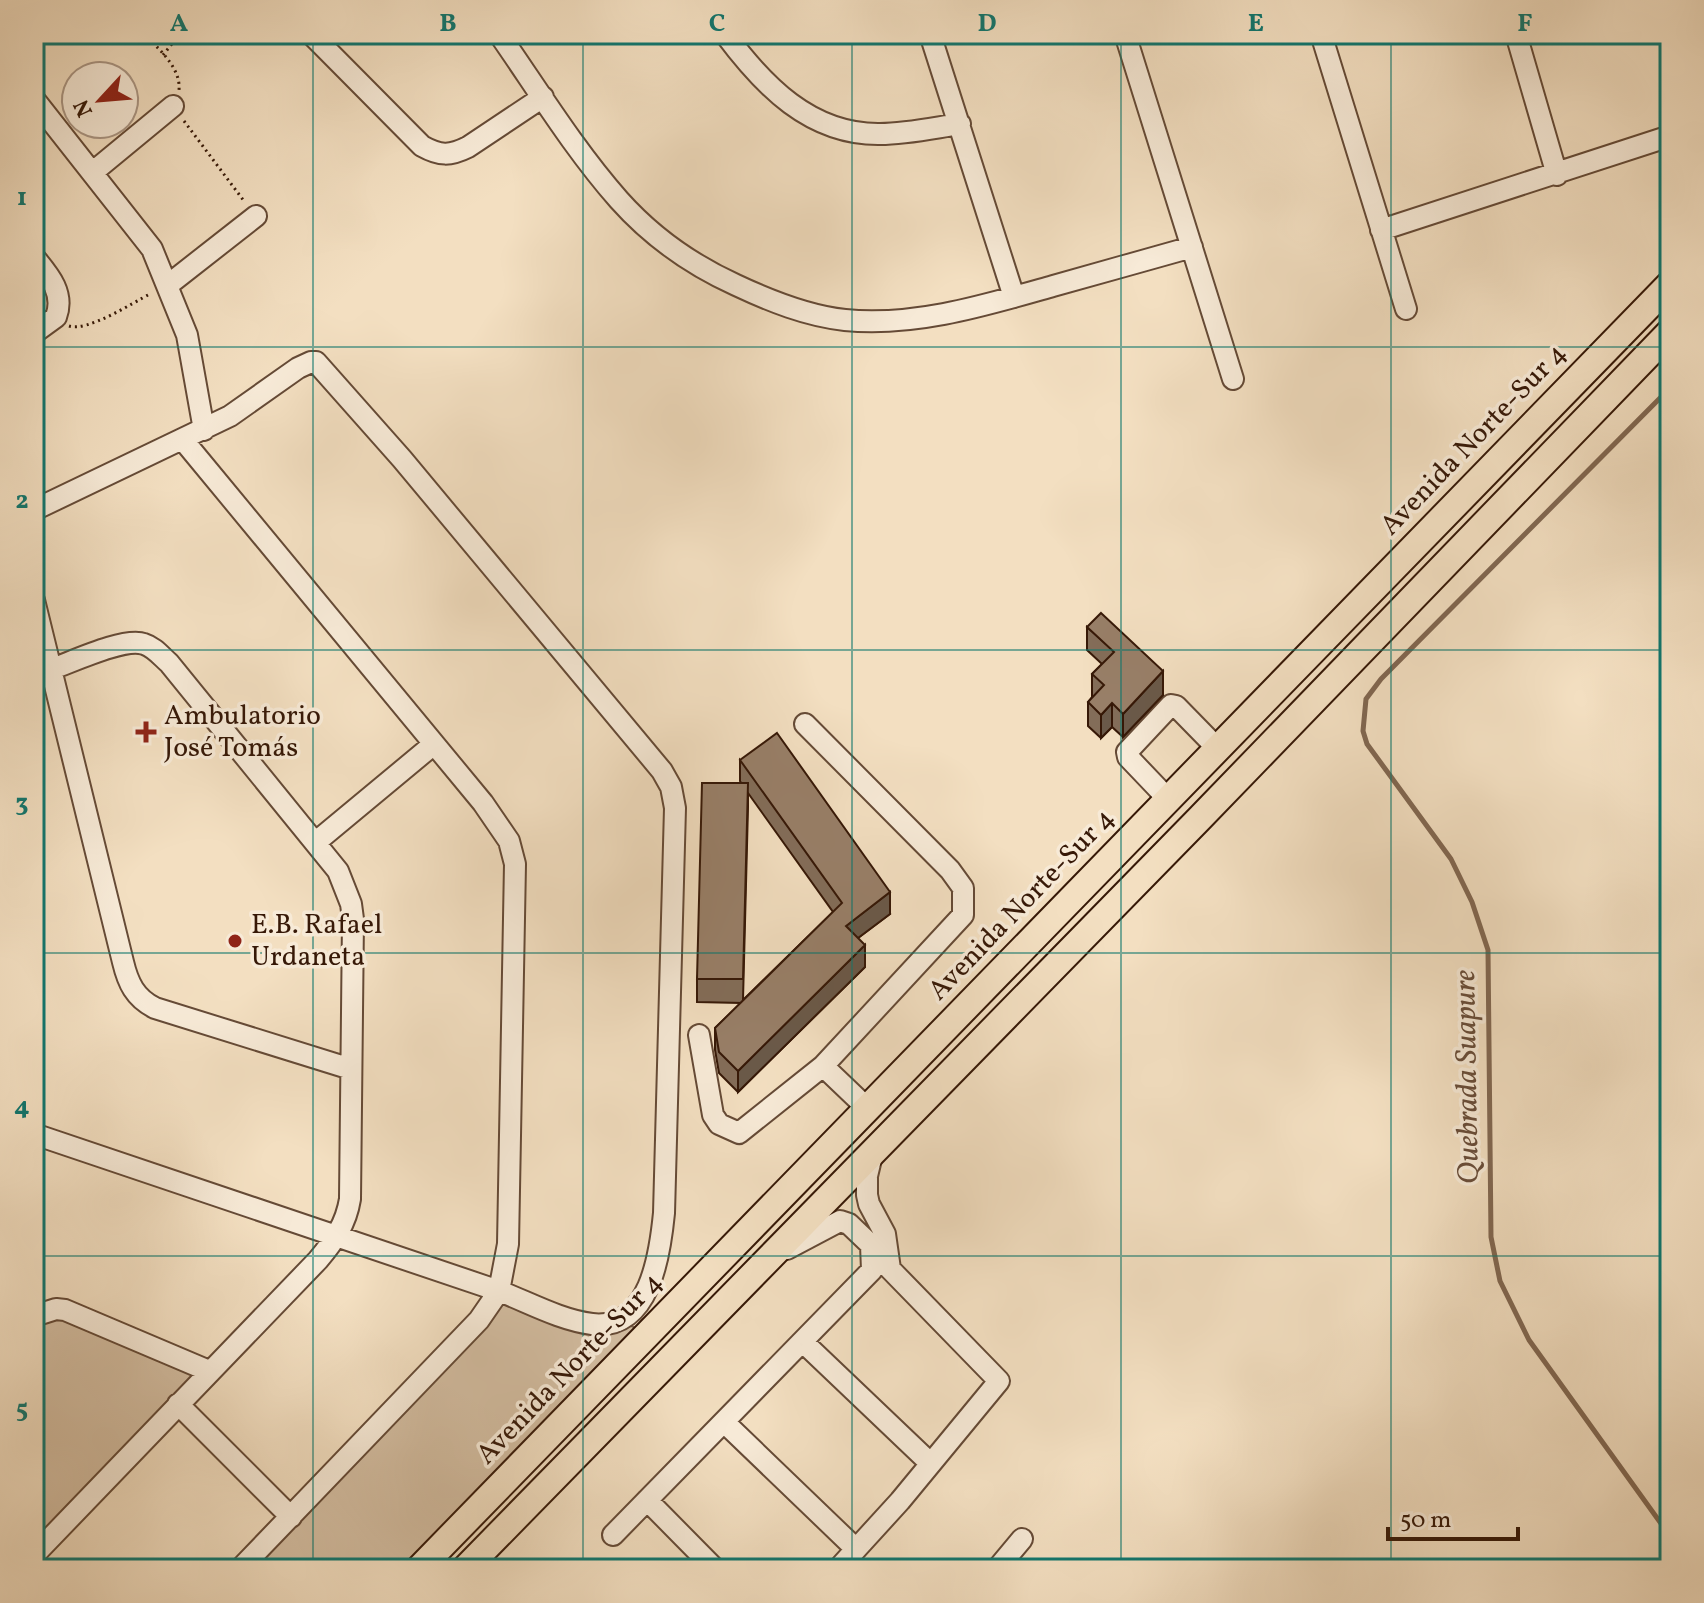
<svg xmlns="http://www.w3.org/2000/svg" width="1704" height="1603" viewBox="0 0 1704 1603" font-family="Vollkorn,serif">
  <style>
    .green { fill: #d3bda1; stroke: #846a54; stroke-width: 2 }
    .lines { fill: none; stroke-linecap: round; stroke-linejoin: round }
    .stream { stroke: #816751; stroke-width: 5 }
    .minor-casing { stroke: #654a36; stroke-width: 24 }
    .major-casing { stroke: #361807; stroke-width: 30 }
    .path { stroke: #361807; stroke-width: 3; stroke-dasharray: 2 4; stroke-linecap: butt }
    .minor { stroke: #f7ead7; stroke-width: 20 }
    .major { stroke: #f3dfc1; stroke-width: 26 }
    .wall { fill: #836d59; stroke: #361807; stroke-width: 2; fill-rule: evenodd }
    .shaded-wall { fill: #6a5949; stroke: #361807; stroke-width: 2 }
    .building { fill: #987f68; stroke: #361807; stroke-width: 2 }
    .grid { fill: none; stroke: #0f766e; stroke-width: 2; stroke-opacity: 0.55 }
    .poi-dot { fill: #8f2418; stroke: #f7ead7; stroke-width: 3 }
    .labels { text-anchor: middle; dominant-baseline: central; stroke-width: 7; stroke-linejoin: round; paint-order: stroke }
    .street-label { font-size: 28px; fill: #361807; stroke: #f7ead7 }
    .poi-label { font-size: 28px; fill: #361807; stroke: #f7ead7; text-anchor: start }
    .water-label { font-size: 30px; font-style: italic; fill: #684c38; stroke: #f7ead7 }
    .neatline { fill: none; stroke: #0f766e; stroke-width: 3 }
    .grid-label { font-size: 26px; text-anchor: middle; font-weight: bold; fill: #0f766e }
  </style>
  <rect width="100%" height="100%" fill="#f3dfc1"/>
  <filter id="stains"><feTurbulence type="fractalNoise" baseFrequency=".0025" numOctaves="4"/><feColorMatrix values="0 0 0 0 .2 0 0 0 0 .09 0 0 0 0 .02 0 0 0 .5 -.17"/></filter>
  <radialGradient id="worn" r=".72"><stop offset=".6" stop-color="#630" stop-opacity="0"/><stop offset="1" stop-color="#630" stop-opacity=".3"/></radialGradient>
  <path class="green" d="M499,1291L573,1320H619L648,1334L419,1569H240Z
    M46,1311L209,1371L34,1547V1316Z"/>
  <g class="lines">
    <path class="stream" d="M1670,388L1381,679L1366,699L1363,731L1367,744L1451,859L1472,902L1488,950L1491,1237L1500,1281L1529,1340L1670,1536"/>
    <g class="minor-casing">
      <path id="minor" d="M311,34L422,146C440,156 450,156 468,147L543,97
        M499,34C538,90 574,149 619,200C652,237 692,265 736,285C770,301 807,316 845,320C915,327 986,305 1053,286C1099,273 1146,260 1192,247
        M725,34C763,85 810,135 880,134C907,134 933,128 960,124
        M930,34L1014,297
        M1125,34L1233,379
        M1321,34L1406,309
        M1516,34L1557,175
        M34,99L152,249L187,335L204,430
        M93,172L173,106
        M1381,230L1670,136
        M34,257C49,275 65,293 56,317L34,333
        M168,285L256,216
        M183,440L483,803L509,841L515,864L508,1244L499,1291L479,1320L240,1569
        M34,510L230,416L298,368L311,362H316L402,459L662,771L671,787L675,808L664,1213C660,1254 650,1331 592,1324C560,1320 528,1302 499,1291L34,1134
        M34,600L123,962C128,983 135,998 155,1008L351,1069
        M1169,800L1128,757L1127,752L1171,705L1176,706L1219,750
        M316,842L434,744
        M699,1035L713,1115L719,1124L739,1133L823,1066L963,915V888L950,870L805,724
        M823,1066L868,1109
        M34,1316L56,1309L65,1310L209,1371
        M803,1342L930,1463
        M178,1404L291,1517
        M724,1422L856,1549
        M647,1500L715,1569
        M613,1535L872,1270L871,1245L849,1224L840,1221L787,1249
        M37,1552L318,1260C334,1241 346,1224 350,1199L353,919L351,904L338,871L169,663C161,656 154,647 144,644C124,637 72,662 52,669
        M838,1569L900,1501L999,1381L890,1269L885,1234L869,1204L867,1195V1176L873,1151
        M997,1569L1022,1539"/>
    </g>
    <g class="major-casing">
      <path id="major" d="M419,1569L1670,284
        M465,1569L1199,819L1670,332"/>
    </g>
    <path class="path" d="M144,34C159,49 181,68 179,90
      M163,55L180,34
      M184,121L244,201
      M69,326C88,332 132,303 150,294"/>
    <use href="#minor" class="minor"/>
    <use href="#major" class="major"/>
  </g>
  <path class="wall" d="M1087,627L1163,695L1123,737L1112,727L1101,738L1088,726V702L1092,697V674L1102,664L1087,650Z
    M740,760L890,914L858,938L865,967L738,1092L719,1073L715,1050V1028L741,1003L697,1002V979L741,783L740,781ZM748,793L833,912L743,1000L748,807Z"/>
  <path class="shaded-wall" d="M1163,671V695L1123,737V714Z
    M1112,703V727L1101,738V715Z
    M890,892V914L846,947V926Z
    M865,945V967L738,1092V1071Z"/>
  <path class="building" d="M1101,613L1163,671L1123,714L1112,703L1101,715L1088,702L1104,685L1092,674L1114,652L1087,627Z
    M777,733L890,892L846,926L865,945L738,1071L719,1052L715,1028L842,903L740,760Z
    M702,783H748L743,979H697Z"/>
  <path class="grid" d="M313,34V1569M583,34V1569M852,34V1569M1121,34V1569M1391,34V1569M34,347H1670M34,650H1670M34,953H1670M34,1256H1670"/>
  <g class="poi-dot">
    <path d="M142 720h8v8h8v8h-8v8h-8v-8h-8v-8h8z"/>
    <circle cx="235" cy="941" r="8"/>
  </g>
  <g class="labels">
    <g class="street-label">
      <text transform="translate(1474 440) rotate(-46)">Avenida Norte-Sur 4</text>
      <text transform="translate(1022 905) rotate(-46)">Avenida Norte-Sur 4</text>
      <text transform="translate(570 1369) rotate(-46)">Avenida Norte-Sur 4</text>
    </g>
    <g class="poi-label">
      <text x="164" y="716">Ambulatorio<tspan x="164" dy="32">José Tomás</tspan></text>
      <text x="251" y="925">E.B. Rafael<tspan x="251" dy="32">Urdaneta</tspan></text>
    </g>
    <g class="water-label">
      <text transform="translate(1468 1077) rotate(-91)">Quebrada Suapure</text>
    </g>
  </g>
  <rect width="1704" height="1603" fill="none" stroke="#f3dfc1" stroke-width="88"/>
  <g transform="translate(100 100) rotate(244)"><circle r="38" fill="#f7ead7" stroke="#aa9684" stroke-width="2"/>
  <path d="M0-6L14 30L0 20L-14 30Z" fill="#8f2418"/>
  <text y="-12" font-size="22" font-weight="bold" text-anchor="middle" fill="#361807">N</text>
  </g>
  <path d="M1388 1527v12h130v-12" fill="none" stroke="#361807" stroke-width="4"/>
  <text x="1400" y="1527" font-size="24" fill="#361807" stroke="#f7ead7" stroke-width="6" paint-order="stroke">50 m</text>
  <rect x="44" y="44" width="1616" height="1515" class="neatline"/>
  <g class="grid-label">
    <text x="179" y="31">A</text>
    <text x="448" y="31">B</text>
    <text x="717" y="31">C</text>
    <text x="987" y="31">D</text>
    <text x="1256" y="31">E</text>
    <text x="1525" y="31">F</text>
    <text x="22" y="205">1</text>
    <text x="22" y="508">2</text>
    <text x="22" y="811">3</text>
    <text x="22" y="1114">4</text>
    <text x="22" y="1417">5</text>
  </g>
  <rect width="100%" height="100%" filter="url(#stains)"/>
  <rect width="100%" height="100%" fill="url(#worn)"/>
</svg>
